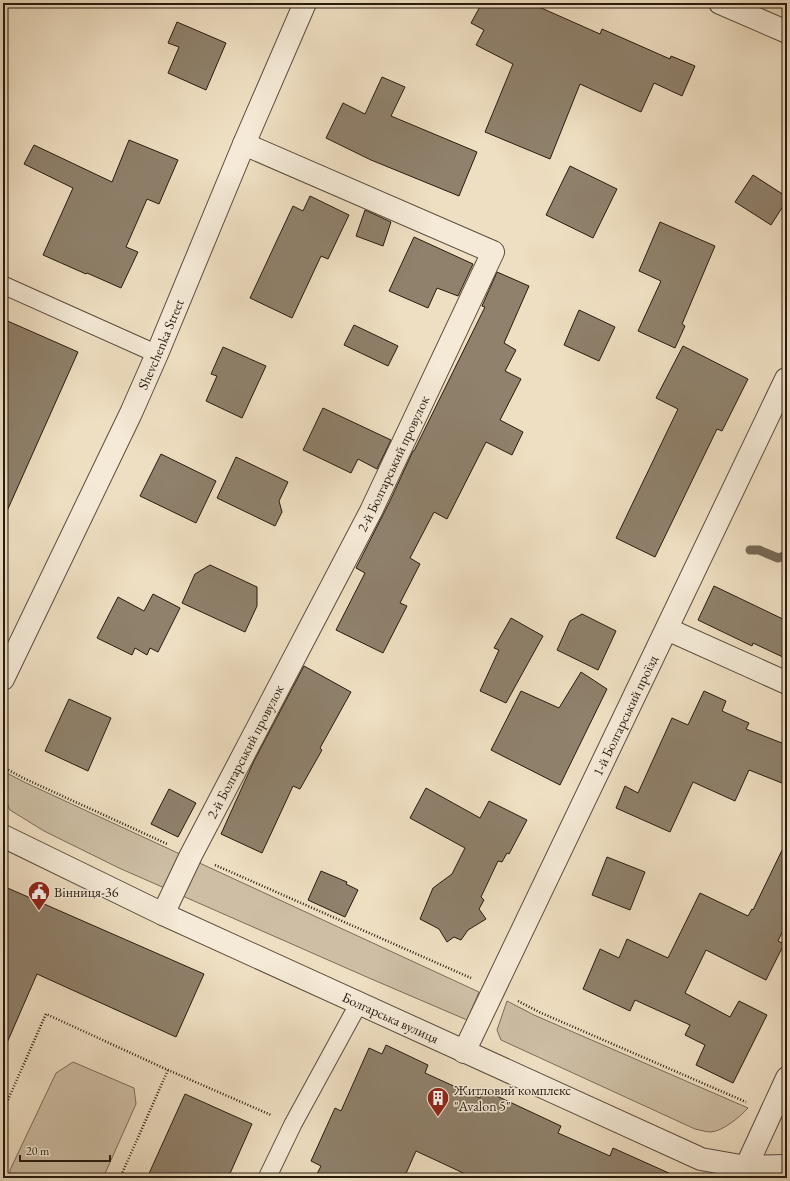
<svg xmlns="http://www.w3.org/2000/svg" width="790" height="1181" viewBox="0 0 790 1181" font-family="'EB Garamond',serif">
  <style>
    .green { fill: #cdbea4; stroke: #7a6c5a }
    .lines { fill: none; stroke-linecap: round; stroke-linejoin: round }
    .stream { stroke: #766856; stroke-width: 9 }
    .building { fill: #8f816c; stroke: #271b0f }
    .service-casing { stroke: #594c3c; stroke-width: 19 }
    .minor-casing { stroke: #594c3c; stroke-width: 24 }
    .path { stroke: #271b0f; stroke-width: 2.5; stroke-dasharray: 1 2; stroke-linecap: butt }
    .service { stroke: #f5ead7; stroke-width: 17 }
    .minor { stroke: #f5ead7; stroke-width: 22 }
    .labels { text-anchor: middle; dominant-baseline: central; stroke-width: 3; stroke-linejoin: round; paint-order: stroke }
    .street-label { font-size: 14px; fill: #271b0f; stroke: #f5ead7 }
    .poi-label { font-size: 14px; fill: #271b0f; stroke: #f5ead7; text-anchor: start }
  </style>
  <rect width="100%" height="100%" fill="#efdfc2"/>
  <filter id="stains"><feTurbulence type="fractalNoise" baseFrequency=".005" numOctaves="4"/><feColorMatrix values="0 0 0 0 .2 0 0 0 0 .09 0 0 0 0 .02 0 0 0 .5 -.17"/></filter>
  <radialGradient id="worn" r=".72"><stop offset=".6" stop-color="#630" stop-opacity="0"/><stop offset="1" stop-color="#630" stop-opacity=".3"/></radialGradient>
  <path class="green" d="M3,771L24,782L479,992L467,1020L369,978L119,868L44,831L10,810L3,796Z
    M507,1001L534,1015L748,1108C740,1117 723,1131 711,1132C706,1132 700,1130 695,1129L501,1040L497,1030Z
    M73,1062L134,1088L136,1104L103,1178H10V1170L56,1073Z"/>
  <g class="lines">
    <path class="stream" d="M750,550H759L778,558L787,555"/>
  </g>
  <path class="building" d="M482,3H530L600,34L602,29L670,59L671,56L695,66L682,96L654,83L641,112L580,84L550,159L485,132L513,64L476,45L484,30L471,23Z
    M177,22L226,43L206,90L168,73L179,47L168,43Z
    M382,77L405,87L391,116L477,152L459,196L371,160L326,138L343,103L365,114Z
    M129,140L178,160L159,204L147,199L126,247L138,252L121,288L87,273L86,274L43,255L73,188L24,164L34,145L112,182Z
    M570,166L617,189L593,238L546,215Z
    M753,175L787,197V200L771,225L735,202Z
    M310,196L349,215L328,259L321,256L292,318L250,298L293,206L303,211Z
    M365,210L391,222L383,246L356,236Z
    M660,222L715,246L682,324L685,326L675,348L638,331L661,281L639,271Z
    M414,237L473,264L458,296L437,288L428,308L389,291Z
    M497,272L529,286L504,343L516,350L505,371L521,379L500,420L523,432L512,455L486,442L447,519L434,512L410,558L420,564L400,603L407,606L383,653L336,630L365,573L356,568L390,501L413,451H414L485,307L482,306Z
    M579,310L615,327L599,361L564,345Z
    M3,319L78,352L3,520Z
    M354,325L398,346L388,366L344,345Z
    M683,346L748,379L722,431L717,429L655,557L616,538L678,409L656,398Z
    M223,347L266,366L242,418L206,401L217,376L211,374Z
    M323,408L391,440L377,469L358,459L351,473L303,450Z
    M161,454L216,481L196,523L140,496Z
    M236,457L288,482L279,501L282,512L275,526L217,498Z
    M210,565L257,587V606L245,632L182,603L195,574Z
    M714,586L787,621V659L753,643L752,646L698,620Z
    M153,594L180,608L158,652L150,648L147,655L135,648L132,655L97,638L118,597L144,611Z
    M582,614L616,631L598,670L557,650L570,621Z
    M511,618L543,636L506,703L480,691L499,650L494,648Z
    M304,666L351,692L320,748L322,750L300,789L293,786L262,853L221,834L254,761Z
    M581,672L607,689L560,785L491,750L521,691L559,708Z
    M704,691L726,701L722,711L749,723L746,729L787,745V785L749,770L735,801L693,782L670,832L616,808L625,786L638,793L672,718L688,725Z
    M69,699L111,718L88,771L45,751Z
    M426,788L480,818L489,801L527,820L509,854L507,853L502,862L498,861L481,897L484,900L479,909L486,919L468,930L461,940L454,937L447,942L439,929L420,919L433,888L452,874L465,848L410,818Z
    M169,789L196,803L178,837L151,824Z
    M787,840V922L778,941L784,944L766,980L706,950L685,993L730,1017L739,1001L767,1015L733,1083L696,1065L705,1045L685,1035L690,1025L635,1000L630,1011L583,989L600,949L619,958L627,939L668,958L700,893L748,916L752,909L753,910Z
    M607,857L645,872L630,910L592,895Z
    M321,871L347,882L346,884L358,890L345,917L308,900Z
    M3,886L204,974L176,1037L37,974L3,1052Z
    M386,1045L428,1065L425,1073L480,1098L484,1090L561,1126L558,1133L610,1156L613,1148L680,1178H474L416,1151L404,1178H315L321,1166L311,1161L335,1108L341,1111L369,1048L382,1054Z
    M185,1094L252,1124L228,1178H147Z"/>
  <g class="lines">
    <g class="service-casing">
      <path id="service" d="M3,285L157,354
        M267,1178L293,1124L359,1003"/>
    </g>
    <g class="minor-casing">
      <g id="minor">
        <path d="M720,3L787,32"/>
        <path d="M667,629L787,683"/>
        <path id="s1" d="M3,679L131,413L157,354L244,144L305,3"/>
        <path id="s2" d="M3,836L163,914L701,1159L746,1167L787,1166"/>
        <path id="s3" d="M163,914L191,855L371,511L493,252L244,144"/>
        <path id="s4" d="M464,1052L786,379"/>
        <path d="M741,1178L787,1078"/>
      </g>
    </g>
    <path class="path" d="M3,767L23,778L167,844
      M215,865L471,978
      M518,1001L539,1012L746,1102
      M3,1111L46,1014L168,1070L271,1115
      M120,1178L168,1070"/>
    <use href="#service" class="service"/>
    <use href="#minor" class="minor"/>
  </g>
  <defs>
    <g id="civic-pin" transform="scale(1.15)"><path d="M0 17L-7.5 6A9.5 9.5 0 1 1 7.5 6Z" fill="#8f2418" stroke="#f5ead7"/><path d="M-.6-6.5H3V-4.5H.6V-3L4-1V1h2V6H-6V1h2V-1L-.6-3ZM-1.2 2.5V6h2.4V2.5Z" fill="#fff"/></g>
    <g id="building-pin" transform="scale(1.15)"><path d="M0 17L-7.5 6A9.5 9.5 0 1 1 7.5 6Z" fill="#8f2418" stroke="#f5ead7"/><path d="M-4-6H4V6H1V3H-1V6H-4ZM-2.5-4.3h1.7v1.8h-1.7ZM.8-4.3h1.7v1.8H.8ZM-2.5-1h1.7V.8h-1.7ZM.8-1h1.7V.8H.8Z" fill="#fff"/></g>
  </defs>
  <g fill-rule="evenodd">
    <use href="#civic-pin" x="39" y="892"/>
    <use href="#building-pin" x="438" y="1098"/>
  </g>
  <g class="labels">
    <g class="street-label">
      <text stroke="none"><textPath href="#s1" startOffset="370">Shevchenka Street</textPath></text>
      <text stroke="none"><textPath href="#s3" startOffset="506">2-й Болгарський провулок</textPath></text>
      <text stroke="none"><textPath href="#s4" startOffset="373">1-й Болгарський проїзд</textPath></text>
      <text stroke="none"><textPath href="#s3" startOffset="182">2-й Болгарський провулок</textPath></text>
      <text stroke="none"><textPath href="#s2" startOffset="428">Болгарська вулиця</textPath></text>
    </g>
    <g class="poi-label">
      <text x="54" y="892">Вінниця-36</text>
      <text x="454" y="1090">Житловий комплекс<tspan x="454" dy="16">"Avalon 5"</tspan></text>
    </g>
  </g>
  <rect width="790" height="1181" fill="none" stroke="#efdfc2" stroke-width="16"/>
  <rect x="4" y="4" width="782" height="1173" fill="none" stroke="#271b0f" stroke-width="2"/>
  <rect x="8" y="8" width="774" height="1165" fill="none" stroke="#271b0f"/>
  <path d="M20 1155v6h90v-6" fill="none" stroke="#271b0f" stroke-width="2"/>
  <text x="26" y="1155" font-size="12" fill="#271b0f" stroke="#f5ead7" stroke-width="3" paint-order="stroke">20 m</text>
  <rect width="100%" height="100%" filter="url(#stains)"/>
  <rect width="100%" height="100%" fill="url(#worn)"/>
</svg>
